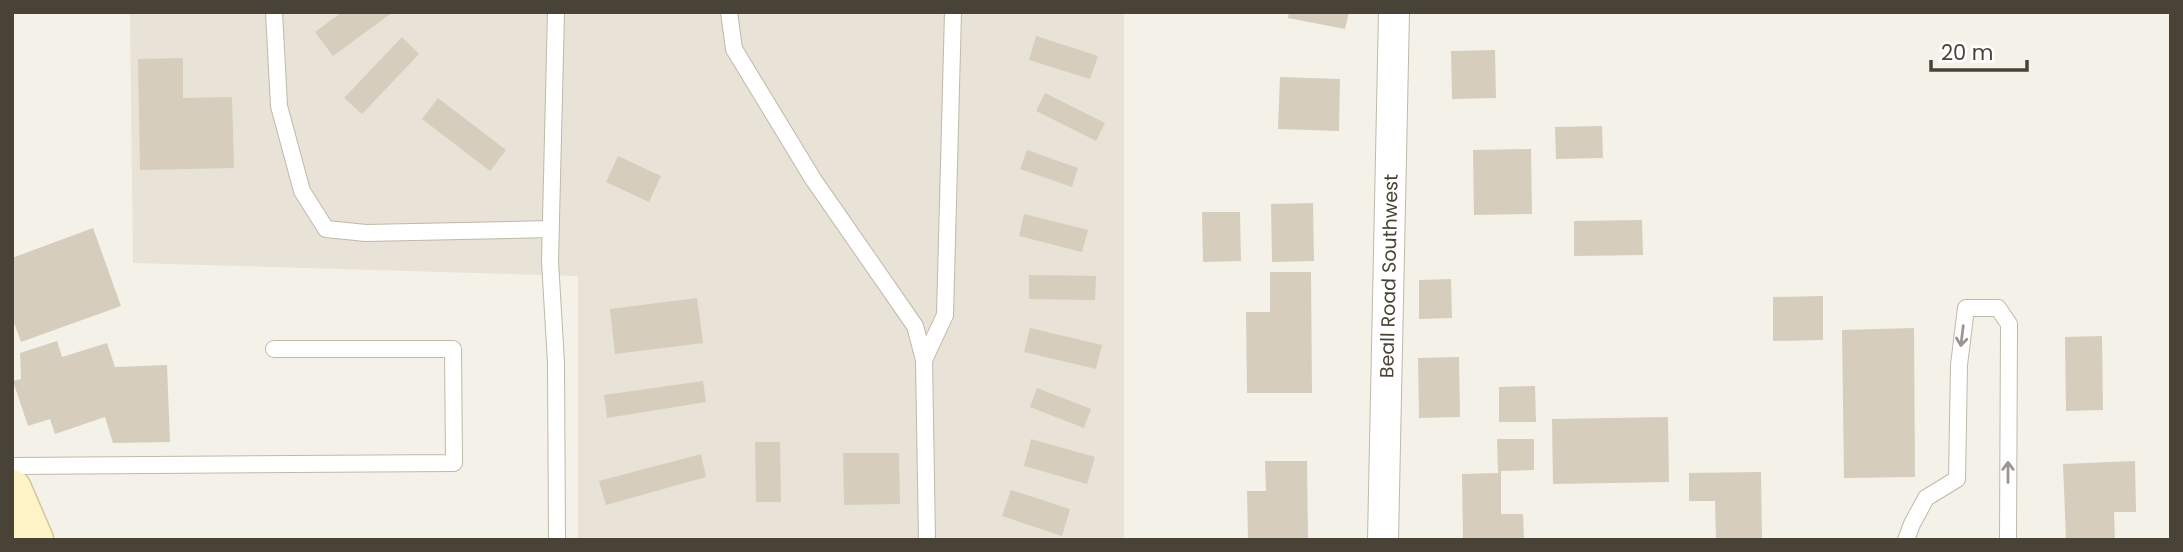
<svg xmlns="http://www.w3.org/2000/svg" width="2183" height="552" viewBox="0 0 2183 552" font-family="Poppins,sans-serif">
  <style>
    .residential { fill: #e8e3d6 }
    .building { fill: #d6cdbd }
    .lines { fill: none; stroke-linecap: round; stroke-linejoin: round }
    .lane-casing { stroke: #c0b9aa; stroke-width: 18 }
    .street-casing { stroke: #c0b9aa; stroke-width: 32 }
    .secondary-casing { stroke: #d4c698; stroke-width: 41 }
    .lane { stroke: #fff; stroke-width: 16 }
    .street { stroke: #fff; stroke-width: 30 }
    .secondary { stroke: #fff3c8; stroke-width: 38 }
    .oneway { stroke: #9a9791 }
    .labels { text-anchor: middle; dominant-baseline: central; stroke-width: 6; stroke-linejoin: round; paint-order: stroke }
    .street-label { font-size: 19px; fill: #484237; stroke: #fff }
  </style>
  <rect width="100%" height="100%" fill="#f4f1e8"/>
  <path class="residential" d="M130,12H1124V540H578V276L133,263Z"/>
  <path class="building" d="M342,12H393L333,56L315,32Z
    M1289,12H1349L1345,29L1288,18Z
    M1036,36L1098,56L1090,79L1029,60Z
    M402,37L419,54L362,114L344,98Z
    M1495,50L1496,98L1452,99L1451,51Z
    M183,58V98L232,97L234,168L140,170L138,59Z
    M1280,77L1340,79L1339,131L1278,129Z
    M1045,93L1105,123L1096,141L1036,111Z
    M438,98L506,150L490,171L422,119Z
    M1602,126L1603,158L1556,159L1555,127Z
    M1531,149L1532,214L1474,215L1473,150Z
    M1027,150L1078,168L1072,187L1020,169Z
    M618,156L661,176L649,202L606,182Z
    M1313,203L1314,261L1272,262L1271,204Z
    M1202,212H1240L1241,261L1203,262Z
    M1024,214L1088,230L1082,252L1019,236Z
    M1642,220L1643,255L1574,256V221Z
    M93,228L121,306L21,342L12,317V258Z
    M1270,272H1311L1312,393H1247L1246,312H1270Z
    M1029,275L1096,276L1095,300L1029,299Z
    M1451,279L1452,318L1419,319V280Z
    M1823,296V340L1773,341V297Z
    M697,298L703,343L615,354L610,309Z
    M1030,328L1102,345L1096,369L1024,352Z
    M1914,328L1915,477L1844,478L1842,330Z
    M2102,336L2103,410L2066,411L2065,337Z
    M57,341L62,357L107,343L115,367L167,365L170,442L113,443L105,417L55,434L50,419L28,426L13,381L21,379L20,353Z
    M1459,357L1460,417L1419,418L1418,358Z
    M703,381L706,402L607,418L604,395Z
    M1535,386L1536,422H1499V387Z
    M1037,388L1091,409L1084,428L1030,407Z
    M1668,417L1669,482L1553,484L1552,419Z
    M1031,439L1095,457L1087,484L1024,466Z
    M1497,439H1534V470L1501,471V514H1523L1524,540H1463L1462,474L1498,473Z
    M755,442H780L781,502H756Z
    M843,453H899L900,504L844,505Z
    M701,454L706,477L606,505L599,481Z
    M1265,461H1307L1308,540H1248L1247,491H1266Z
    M2135,461L2136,512H2114L2115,540H2066L2063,464Z
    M1761,472L1762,540H1716L1715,501H1689V473Z
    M1011,490L1070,509L1062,536L1002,516Z"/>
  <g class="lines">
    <g class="lane-casing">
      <path id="lane" d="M274,12L279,106L302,191L326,229L366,233L551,229
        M556,12L550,261L556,363L557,540
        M729,12L734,49L813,179L915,326L924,360L927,540
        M924,360L945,315L953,12
        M12,466L454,463L453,349H274
        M1906,540L1912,524L1926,498L1957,479L1959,365L1966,308H1998L2009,324L2008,540"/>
    </g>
    <g class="street-casing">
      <g id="street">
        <path id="s1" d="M1383,540L1394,12"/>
      </g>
    </g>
    <g class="secondary-casing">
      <path id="secondary" d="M12,489L34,540"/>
    </g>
    <use href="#lane" class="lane"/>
    <use href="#street" class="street"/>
    <use href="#secondary" class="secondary"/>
  </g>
  <defs><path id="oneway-shaft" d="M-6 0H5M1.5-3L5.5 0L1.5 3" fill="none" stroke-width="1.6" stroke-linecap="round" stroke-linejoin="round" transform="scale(1.75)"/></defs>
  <g class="oneway">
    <use href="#oneway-shaft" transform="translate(1962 336) rotate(97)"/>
    <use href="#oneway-shaft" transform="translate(2008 472) rotate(-90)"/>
  </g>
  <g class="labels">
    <g class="street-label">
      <text stroke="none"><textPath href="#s1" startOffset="264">Beall Road Southwest</textPath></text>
    </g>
  </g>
  <rect width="2183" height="552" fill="none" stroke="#484237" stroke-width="28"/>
  <path d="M1931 60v10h96v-10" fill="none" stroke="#484237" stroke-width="3.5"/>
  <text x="1941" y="60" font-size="21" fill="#484237" stroke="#ffffff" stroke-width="5" paint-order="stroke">20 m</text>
</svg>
